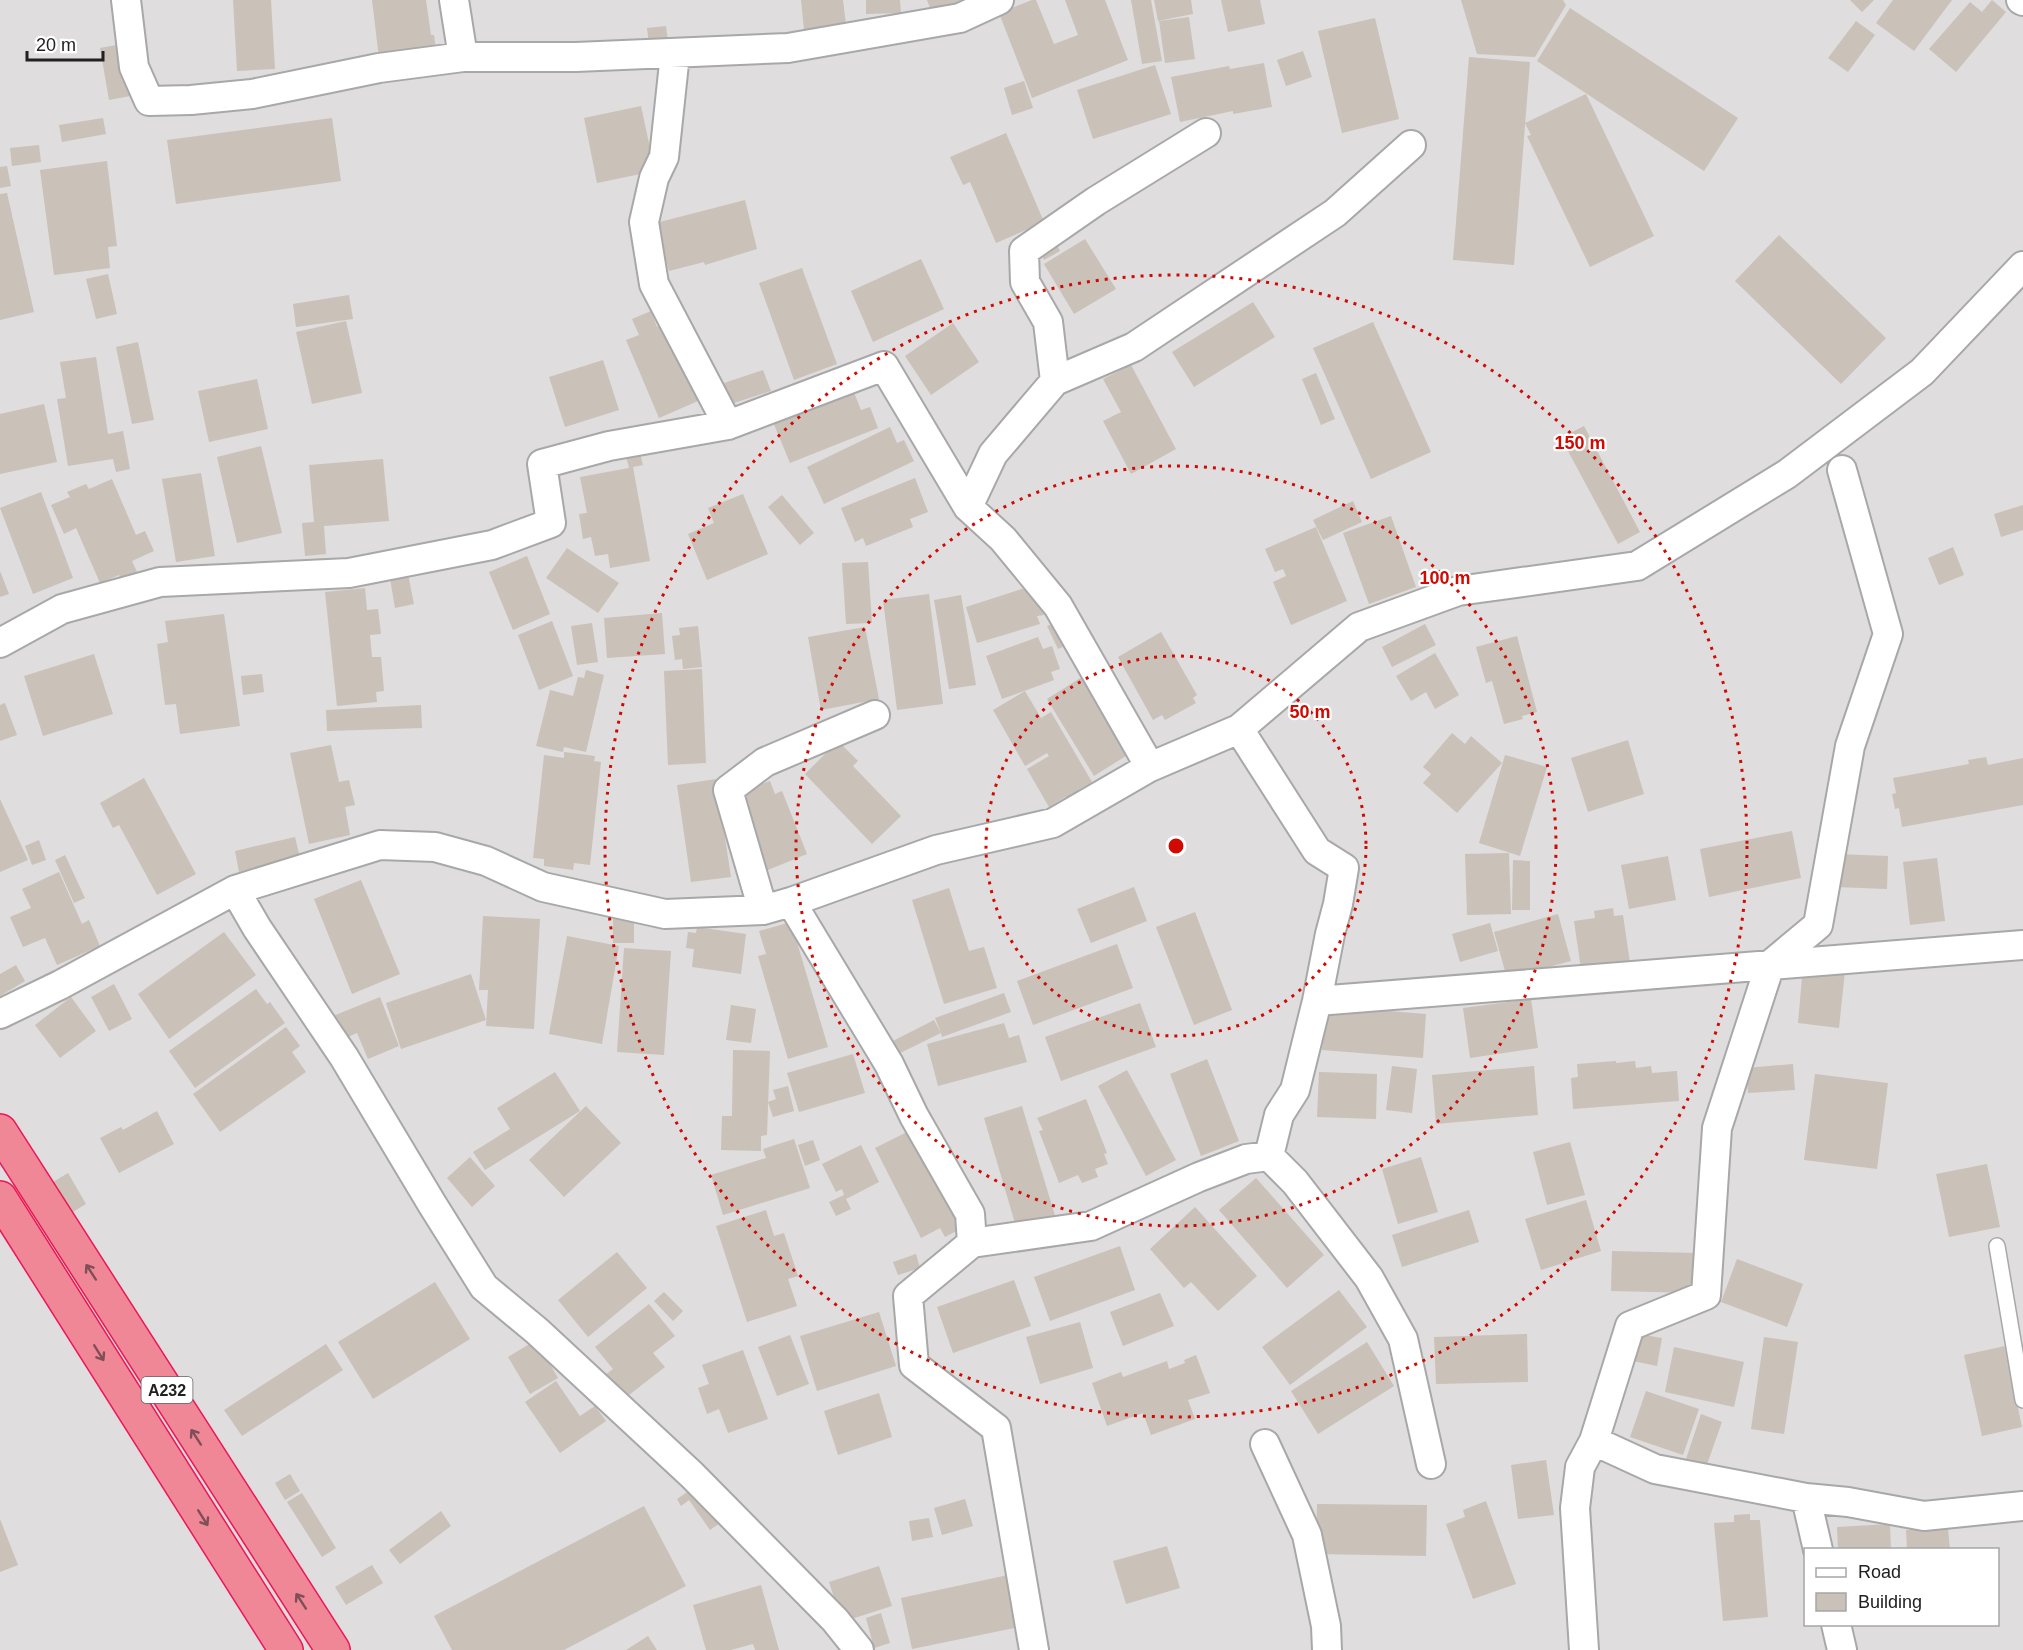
<svg xmlns="http://www.w3.org/2000/svg" width="2023" height="1650" viewBox="0 0 2023 1650" font-family="Arial,sans-serif">
  <style>
    .residential { fill: #dfdddd; fill-rule: evenodd }
    .building { fill: #cac1b9 }
    .lines { fill: none; stroke-linecap: round; stroke-linejoin: round }
    .lane-casing { stroke: #a8a8a8; stroke-width: 18 }
    .street-casing { stroke: #a8a8a8; stroke-width: 32 }
    .highway-casing { stroke: #ed1656; stroke-width: 36 }
    .lane { stroke: #fff; stroke-width: 15 }
    .street { stroke: #fff; stroke-width: 28 }
    .highway { stroke: #f08796; stroke-width: 33 }
    .oneway { stroke: #7e4f56 }
    .ring { fill: none; stroke: #d10900; stroke-width: 3; stroke-dasharray: 3 6 }
    .labels { text-anchor: middle; dominant-baseline: central; stroke-width: 4.5; stroke-linejoin: round; paint-order: stroke }
    .shield { fill: #fff; stroke: #646464; stroke-width: 1.5 }
    .shield-label { font-size: 16px; font-weight: bold; fill: #212121 }
    .centre { fill: #d10900; stroke: #fff; stroke-width: 3 }
    .ring-label { font-size: 18px; text-anchor: middle; font-weight: bold; fill: #d10900; stroke: #fff; stroke-width: 4.5; stroke-linejoin: round; paint-order: stroke }
  </style>
  <rect width="100%" height="100%" fill="#f2eee6"/>
  <path class="residential" d="M0,0H2023V1650H0ZM1806,1550H1998V1624H1806Z"/>
  <path class="building" d="M233,0H271L275,69L237,71Z
    M372,0H426L431,35H434L436,51L379,58Z
    M801,0H843L846,25L804,30Z
    M866,0H900L901,13L866,14Z
    M927,0H984L934,18Z
    M1032,0H1036L1054,44L1078,35L1065,0H1105L1128,60L1032,98L999,13Z
    M1131,0H1151L1162,61L1142,64Z
    M1154,0H1191L1193,14L1158,21Z
    M1221,0H1260L1265,24L1228,32Z
    M1461,0H1563L1566,5L1535,57L1477,54Z
    M1850,0H1874L1862,12Z
    M1893,0H1952L1914,51L1876,23Z
    M1992,0L2006,12L1956,72L1929,49L1970,2L1982,12Z
    M1570,8L1738,118L1704,171L1537,61Z
    M1189,17L1195,59L1165,63L1159,21Z
    M1375,18L1399,119L1342,133L1318,31Z
    M1856,21L1875,35L1848,72L1828,58Z
    M666,26L669,50L650,52L647,28Z
    M122,44L130,96L109,100L100,48Z
    M1303,51L1312,77L1286,86L1277,60Z
    M1469,57L1530,62L1514,265L1453,260Z
    M1264,63L1272,107L1233,114V111L1180,122L1171,77L1229,66L1230,69Z
    M1155,65L1171,114L1093,139L1077,90Z
    M1024,81L1033,108L1012,115L1004,88Z
    M1586,94L1654,236L1590,267L1527,136L1531,135L1525,123Z
    M641,106L655,171L597,183L584,118Z
    M103,118L106,134L62,142L59,125Z
    M332,118L341,181L176,204L167,140Z
    M1006,133L1044,222L996,243L970,182L963,185L950,157Z
    M39,145L41,162L12,166L10,148Z
    M107,161L117,246L108,247L110,268L54,275L40,170Z
    M7,166L11,186L0,188V167Z
    M7,193L34,312L0,320V194Z
    M745,200L757,249L705,265L704,262L669,271L656,223Z
    M1779,235L1886,338L1841,384L1735,281Z
    M1085,239L1116,289L1074,314L1044,264Z
    M1056,243L1060,251L1044,260L1040,252Z
    M921,259L944,309L873,342L851,291Z
    M802,268L837,364L794,380L759,283Z
    M108,274L117,314L96,319L86,279Z
    M349,295L353,319L296,327L293,304Z
    M1253,302L1275,337L1194,387L1172,352Z
    M651,311L657,327L665,324L698,401L659,418L626,340L639,335L632,319Z
    M346,321L362,393L312,404L296,332Z
    M1373,322L1431,452L1371,479L1313,348Z
    M953,323L979,362L931,395L905,356Z
    M138,342L154,420L132,424L116,347Z
    M96,357L108,434L123,431L130,469L116,472L113,459L68,466L57,399L66,398L60,362Z
    M603,360L619,410L565,427L549,377Z
    M1131,365L1176,449L1131,474L1103,421L1121,412L1103,379Z
    M763,370L771,391L731,404L724,383Z
    M1316,373L1335,419L1321,425L1302,379Z
    M257,379L268,429L209,442L198,391Z
    M853,390L861,410L870,407L878,428L790,463L773,422Z
    M44,404L57,462L0,474V414Z
    M1584,426L1640,532L1618,544L1561,438Z
    M890,427L897,443L904,440L914,461L824,504L807,467Z
    M261,446L282,533L237,543L217,457Z
    M640,453L643,465L633,467L650,561L610,568L608,554L595,556L591,537L583,539L579,514L587,513L580,477L629,468L626,456Z
    M383,459L389,521L324,526L326,554L305,556L302,523L314,522L309,465Z
    M201,473L215,556L176,562L162,479Z
    M915,478L928,512L910,519L913,527L866,546L863,538L855,542L841,508Z
    M112,479L136,535L145,531L154,551L132,561L137,572L121,579L119,575L100,583L76,528L64,534L51,505L70,497L67,492L86,484L89,489Z
    M41,492L73,578L33,594L0,508Z
    M743,494L768,554L707,580L688,534L714,523L708,508Z
    M782,495L814,533L800,545L768,507Z
    M1353,501L1362,522L1323,540L1313,520Z
    M2023,505V530L2001,537L1994,514Z
    M1391,516L1416,587L1369,604L1343,533Z
    M1316,527L1347,601L1291,625L1273,582L1286,576L1283,569L1275,572L1265,549Z
    M1953,547L1964,575L1939,585L1928,558Z
    M567,548L619,583L598,613L546,578Z
    M527,556L550,614L513,630L489,572Z
    M868,562L872,623L846,624L842,563Z
    M0,571L9,594L0,597Z
    M408,574L414,604L395,608L390,578Z
    M1028,587L1032,598L1038,596L1044,615L1037,616L1040,624L977,643L966,607Z
    M365,588L367,610L378,609L381,634L370,635L372,657H381L384,691L376,692L377,702L337,706L325,592Z
    M929,594L943,704L897,710L883,600Z
    M961,595L976,685L949,689L934,600Z
    M662,613L665,654L607,658L604,618Z
    M224,614L240,726L180,734L176,704L165,705L157,644L168,642L165,621Z
    M1062,620L1073,642L1058,649L1047,626Z
    M552,621L573,676L539,690L518,635Z
    M592,623L598,662L577,665L571,626Z
    M1425,624L1436,645L1392,667L1382,647Z
    M698,626L702,667L683,669L682,659L675,660L672,636L680,635L679,628Z
    M865,627L879,699L821,710L808,637Z
    M1161,632L1197,695L1193,698L1196,703L1165,720L1162,715L1153,720L1118,657Z
    M1517,636L1537,712L1522,716L1523,719L1504,724L1492,681L1486,683L1476,647Z
    M1038,637L1043,649L1052,646L1060,669L1051,672L1054,680L1002,699L986,656Z
    M1435,653L1459,695L1435,709L1426,692L1411,701L1396,676Z
    M94,654L113,714L43,736L24,676Z
    M702,669L706,763L668,765L664,671Z
    M586,670L604,675L586,752L564,747L563,752L536,746L550,690L573,696L578,677L584,678Z
    M262,674L264,692L243,695L241,676Z
    M1082,677L1129,754L1094,776L1047,699Z
    M1025,691L1041,718L1051,712L1092,782L1078,790L1080,794L1068,801L1065,797L1049,807L1027,769L1049,756L1047,753L1025,766L993,710Z
    M5,703L17,735L0,741V705Z
    M421,705L422,728L327,731L326,710Z
    M1452,733L1465,744L1471,736L1502,763L1457,813L1423,783L1431,774L1423,767Z
    M1628,740L1644,794L1588,812L1571,758Z
    M838,741L858,761L853,766L901,816L872,844L805,774Z
    M331,745L339,782L349,780L355,805L345,807L350,835L309,844L290,753Z
    M564,752L595,756L594,761L601,762L590,865L574,863L573,870L544,866V859L533,858L544,755L564,758Z
    M1505,755L1547,767L1520,856L1479,843Z
    M1986,757L1988,765L2023,758V805L1902,827L1899,808L1895,809L1892,794L1896,793L1893,778L1969,764L1968,760Z
    M144,778L196,874L157,895L119,825L113,828L100,803Z
    M716,779L731,877L691,882L677,785Z
    M770,781L775,794L782,791L807,854L763,872L738,809L749,804L743,791Z
    M0,799L28,860L0,872Z
    M1792,831L1801,878L1709,897L1700,849Z
    M295,837L300,858L239,872L235,851Z
    M39,840L46,860L32,865L25,846Z
    M1509,853L1511,914L1467,915L1465,854Z
    M1837,854L1888,856L1887,889L1836,887Z
    M65,855L85,898L74,903L55,860Z
    M1668,856L1676,900L1629,909L1621,865Z
    M1937,858L1945,921L1910,925L1903,862Z
    M1513,860L1530,861V910H1512Z
    M59,872L82,924L89,920L100,946L57,965L45,938L23,947L10,917L31,908L22,889Z
    M361,880L400,974L352,994L314,899Z
    M1134,887L1147,921L1091,943L1077,909Z
    M949,888L969,951L984,947L997,988L944,1004L912,900Z
    M1613,908L1614,916L1623,915L1630,963L1581,969L1574,921L1595,918L1594,911Z
    M1195,912L1232,1010L1194,1025L1156,927Z
    M1558,914L1571,961L1507,978L1494,932Z
    M483,916L540,919L534,1029L486,1026L488,990H479Z
    M613,916H634V943H613Z
    M791,922L828,1047L788,1059L758,956L766,954L759,931Z
    M1490,923L1498,951L1460,962L1452,934Z
    M697,927L746,934L741,974L692,967L694,949L686,948L688,932L696,933Z
    M224,932L256,975L169,1039L138,994Z
    M567,936L619,946L602,1044L549,1034Z
    M1117,944L1133,988L1033,1025L1017,981Z
    M624,948L671,951L664,1055L617,1052Z
    M16,965L25,981L0,996V974Z
    M1803,966L1845,971L1839,1028L1798,1023Z
    M471,974L486,1020L401,1049L386,1003Z
    M114,984L132,1019L109,1031L91,997Z
    M256,989L267,1004L270,1002L285,1023L195,1088L169,1051Z
    M1004,993L1011,1012L942,1037L941,1033L896,1055L889,1043L934,1020L941,1033L935,1018Z
    M71,997L96,1031L60,1058L35,1025Z
    M380,997L399,1046L368,1059L357,1033L343,1039L333,1016Z
    M1531,999L1538,1048L1470,1058L1463,1008Z
    M1140,1003L1156,1047L1061,1081L1045,1037Z
    M731,1005L756,1009L751,1043L726,1040Z
    M1326,1006L1426,1014L1423,1058L1322,1050Z
    M1004,1023L1009,1038L1019,1035L1027,1062L938,1086L927,1044Z
    M286,1027L300,1046L292,1052L306,1072L220,1132L193,1094Z
    M733,1050L770,1051L767,1135L761,1136V1151L721,1150L722,1116H732Z
    M853,1054L865,1093L799,1112L787,1073Z
    M1207,1059L1239,1141L1201,1156L1170,1074Z
    M1616,1061V1063L1635,1061L1636,1068L1651,1066L1652,1073L1677,1071L1679,1101L1573,1109L1571,1078L1578,1077L1577,1064Z
    M1793,1064L1795,1090L1748,1093L1746,1068Z
    M1392,1066L1417,1069L1412,1113L1386,1110Z
    M1534,1066L1538,1115L1436,1124L1432,1075Z
    M1127,1070L1176,1160L1146,1176L1098,1086Z
    M555,1072L580,1111L485,1170L473,1152L510,1129L497,1108Z
    M1319,1072L1377,1074L1376,1119L1317,1117Z
    M1815,1074L1888,1083L1877,1169L1804,1160Z
    M788,1086L794,1111L773,1117L768,1102L776,1099L773,1090Z
    M1086,1099L1107,1153L1104,1154L1108,1164L1095,1169L1098,1177L1082,1183L1078,1175L1059,1183L1039,1131L1043,1130L1037,1118Z
    M586,1106L621,1143L564,1197L529,1160Z
    M1022,1106L1056,1219L1017,1230L984,1118Z
    M157,1111L174,1144L119,1173L100,1138L121,1127L123,1130Z
    M913,1129L964,1227L945,1237L940,1228L921,1238L875,1148Z
    M794,1139L810,1188L723,1215L711,1175L766,1158L763,1149Z
    M813,1140L820,1160L805,1166L798,1145Z
    M1570,1142L1585,1195L1547,1205L1533,1152Z
    M861,1145L879,1182L846,1199L851,1209L836,1216L829,1202L844,1195L842,1189L836,1192L822,1164Z
    M470,1157L495,1186L472,1207L447,1178Z
    M1421,1157L1438,1212L1398,1224L1382,1169Z
    M1987,1164L2000,1227L1949,1237L1936,1174Z
    M68,1173L86,1204L66,1216L48,1185Z
    M1256,1178L1324,1255L1287,1288L1219,1210Z
    M1586,1200L1601,1251L1541,1270L1525,1219Z
    M1195,1207L1257,1276L1218,1311L1191,1282L1184,1288L1150,1249Z
    M766,1210L774,1236L784,1233L798,1276L788,1279L797,1306L747,1322L716,1226Z
    M1469,1210L1479,1242L1402,1267L1392,1235Z
    M1120,1246L1135,1290L1050,1321L1034,1277Z
    M1612,1251L1697,1253L1696,1293L1611,1291Z
    M617,1252L647,1288L588,1337L558,1300Z
    M916,1254L920,1268L898,1275L893,1262Z
    M1737,1259L1803,1284L1787,1327L1721,1302Z
    M1014,1280L1031,1326L953,1353L937,1307Z
    M435,1282L470,1339L373,1399L338,1342Z
    M1339,1290L1367,1327L1290,1385L1262,1347Z
    M664,1292L683,1311L673,1321L654,1301Z
    M1160,1293L1174,1326L1123,1346L1110,1312Z
    M649,1304L675,1336L653,1353L665,1367L620,1402L601,1378L613,1369L595,1347Z
    M879,1312L896,1366L817,1391L800,1336Z
    M1080,1322L1093,1368L1040,1384L1026,1337Z
    M1633,1333L1662,1338L1657,1366L1628,1360Z
    M1527,1334L1528,1382L1436,1384L1434,1337Z
    M790,1335L809,1384L777,1396L758,1347Z
    M1764,1337L1798,1342L1784,1434L1751,1429Z
    M536,1340L558,1378L530,1394L508,1357Z
    M1367,1342L1394,1386L1318,1434L1291,1391Z
    M326,1344L343,1370L242,1436L224,1410Z
    M2005,1346L2022,1427L1982,1436L1964,1355Z
    M1674,1347L1744,1362L1734,1407L1665,1392Z
    M743,1350L768,1419L728,1433L719,1409L707,1414L698,1388L709,1384L702,1365Z
    M1196,1355L1210,1393L1188,1400L1195,1419L1151,1435L1143,1413L1107,1426L1092,1383L1121,1372L1123,1377L1167,1361L1169,1369L1185,1363L1184,1360Z
    M556,1381L580,1416L595,1406L606,1421L560,1453L525,1402Z
    M1646,1391L1699,1409L1683,1455L1630,1437Z
    M879,1393L892,1437L838,1455L824,1411Z
    M1701,1414L1722,1422L1705,1470L1685,1462Z
    M1546,1460L1554,1515L1518,1519L1511,1465Z
    M290,1474L300,1491L285,1500L275,1483Z
    M699,1484L723,1521L710,1530L689,1500L681,1506L677,1499Z
    M302,1493L336,1548L322,1557L287,1502Z
    M965,1499L973,1526L942,1535L934,1508Z
    M1486,1501L1516,1584L1473,1599L1446,1524L1465,1517L1463,1510Z
    M1317,1504L1427,1505L1426,1556L1316,1554Z
    M644,1506L686,1586L564,1650H452L434,1616Z
    M441,1511L451,1526L400,1564L389,1550Z
    M1750,1514V1520H1760L1768,1617L1723,1621L1714,1523L1734,1522V1515Z
    M929,1518L933,1537L912,1541L909,1521Z
    M0,1519L18,1565L0,1572Z
    M1890,1524L1891,1550H1838L1837,1527Z
    M1948,1528L1950,1550H1907L1906,1530Z
    M1167,1546L1180,1588L1126,1604L1113,1561Z
    M372,1565L383,1583L346,1605L335,1587Z
    M879,1566L892,1606L842,1622L829,1582Z
    M1008,1575L1019,1627L912,1649L901,1598Z
    M761,1585L779,1650H755L753,1644L731,1650H706L693,1605Z
    M881,1613L890,1643L874,1648L866,1618Z
    M648,1636L657,1650H626Z"/>
  <g class="lines">
    <g class="lane-casing">
      <path id="lane" d="M1997,1246L2023,1400"/>
    </g>
    <g class="street-casing">
      <path id="street" d="M126,0L134,67L149,101L191,100L252,94L379,68L463,57H576L788,48L960,18L999,0
        M454,0L463,57
        M2021,0L2023,1
        M675,54L664,157L654,178L644,222L654,284L728,425
        M1055,381L1134,347L1335,213L1411,145
        M968,507L993,454L1055,381L1048,322L1025,282L1024,251L1096,201L1206,133
        M0,643L62,609L160,582L349,573L492,545L551,523L542,464L609,446L728,425L884,366L968,507L1003,539L1058,606L1150,767
        M235,890L257,928L344,1057L432,1204L484,1287L537,1331L692,1475L835,1620L859,1650
        M791,902L889,1064L914,1116L970,1214L972,1243L1091,1226L1199,1177L1246,1159L1269,1156L1279,1115L1295,1090L1317,1001L1330,934L1338,904L1344,868L1317,851L1239,729
        M763,910L728,790L765,762L875,715
        M1317,1001L2023,945
        M0,1014L60,985L235,890L380,845L435,847L486,861L543,887L665,914L763,910L791,902L936,850L1053,823L1150,767L1239,729L1359,627L1458,591L1637,566L1787,474L1922,372L2023,266
        M1269,1156L1295,1182L1369,1278L1403,1339L1431,1464
        M972,1243L908,1296L914,1365L996,1428L1034,1650
        M1594,1441L1630,1326L1706,1295L1717,1128L1770,965L1818,925L1850,746L1888,634L1842,470
        M1265,1444L1307,1535L1326,1626L1327,1650
        M1806,1498L1818,1550
        M1836,1624L1842,1650
        M1584,1650L1575,1508L1580,1467L1594,1441L1655,1469L1806,1498L1848,1502L1924,1516L2023,1506"/>
    </g>
    <g class="highway-casing">
      <path id="highway" d="M0,1131L333,1650
        M0,1198L286,1650"/>
    </g>
    <use href="#lane" class="lane"/>
    <use href="#street" class="street"/>
    <use href="#highway" class="highway"/>
  </g>
  <defs><path id="oneway-shaft" d="M-6 0H5M1.5-3L5.5 0L1.5 3" fill="none" stroke-width="1.6" stroke-linecap="round" stroke-linejoin="round" transform="scale(1.5)"/></defs>
  <g class="oneway">
    <use href="#oneway-shaft" transform="translate(91 1272) rotate(-123)"/>
    <use href="#oneway-shaft" transform="translate(99 1353) rotate(58)"/>
    <use href="#oneway-shaft" transform="translate(196 1437) rotate(-123)"/>
    <use href="#oneway-shaft" transform="translate(203 1518) rotate(58)"/>
    <use href="#oneway-shaft" transform="translate(301 1601) rotate(-123)"/>
  </g>
  <g class="ring">
    <circle cx="1176" cy="846" r="190"/>
    <circle cx="1176" cy="846" r="380"/>
    <circle cx="1176" cy="846" r="571"/>
  </g>
  <g class="labels">
    <rect class="shield" x="141.5" y="1377" width="51" height="26" rx="4.5"/>
    <g class="shield-label">
      <text x="167" y="1390">A232</text>
    </g>
  </g>
  <circle cx="1176" cy="846" r="9" class="centre"/>
  <g class="ring-label">
    <text x="1580" y="449">150 m</text>
    <text x="1445" y="584">100 m</text>
    <text x="1310" y="718">50 m</text>
  </g>
  <rect x="1804" y="1548" width="195" height="78" fill="#ffffff" stroke="#a6a6a6" stroke-width="1.5"/>
  <rect x="1816" y="1568" width="30" height="9" fill="#ffffff" stroke="#a6a6a6" stroke-width="1.5"/>
  <text x="1858" y="1578" font-size="18" fill="#212121">Road</text>
  <rect x="1816" y="1593" width="30" height="18" fill="#cac1b9" stroke="#a6a6a6" stroke-width="1.5"/>
  <text x="1858" y="1608" font-size="18" fill="#212121">Building</text>
  <path d="M27 51v9h76v-9" fill="none" stroke="#212121" stroke-width="3"/>
  <text x="36" y="51" font-size="18" fill="#212121" stroke="#ffffff" stroke-width="4.5" paint-order="stroke">20 m</text>
</svg>
